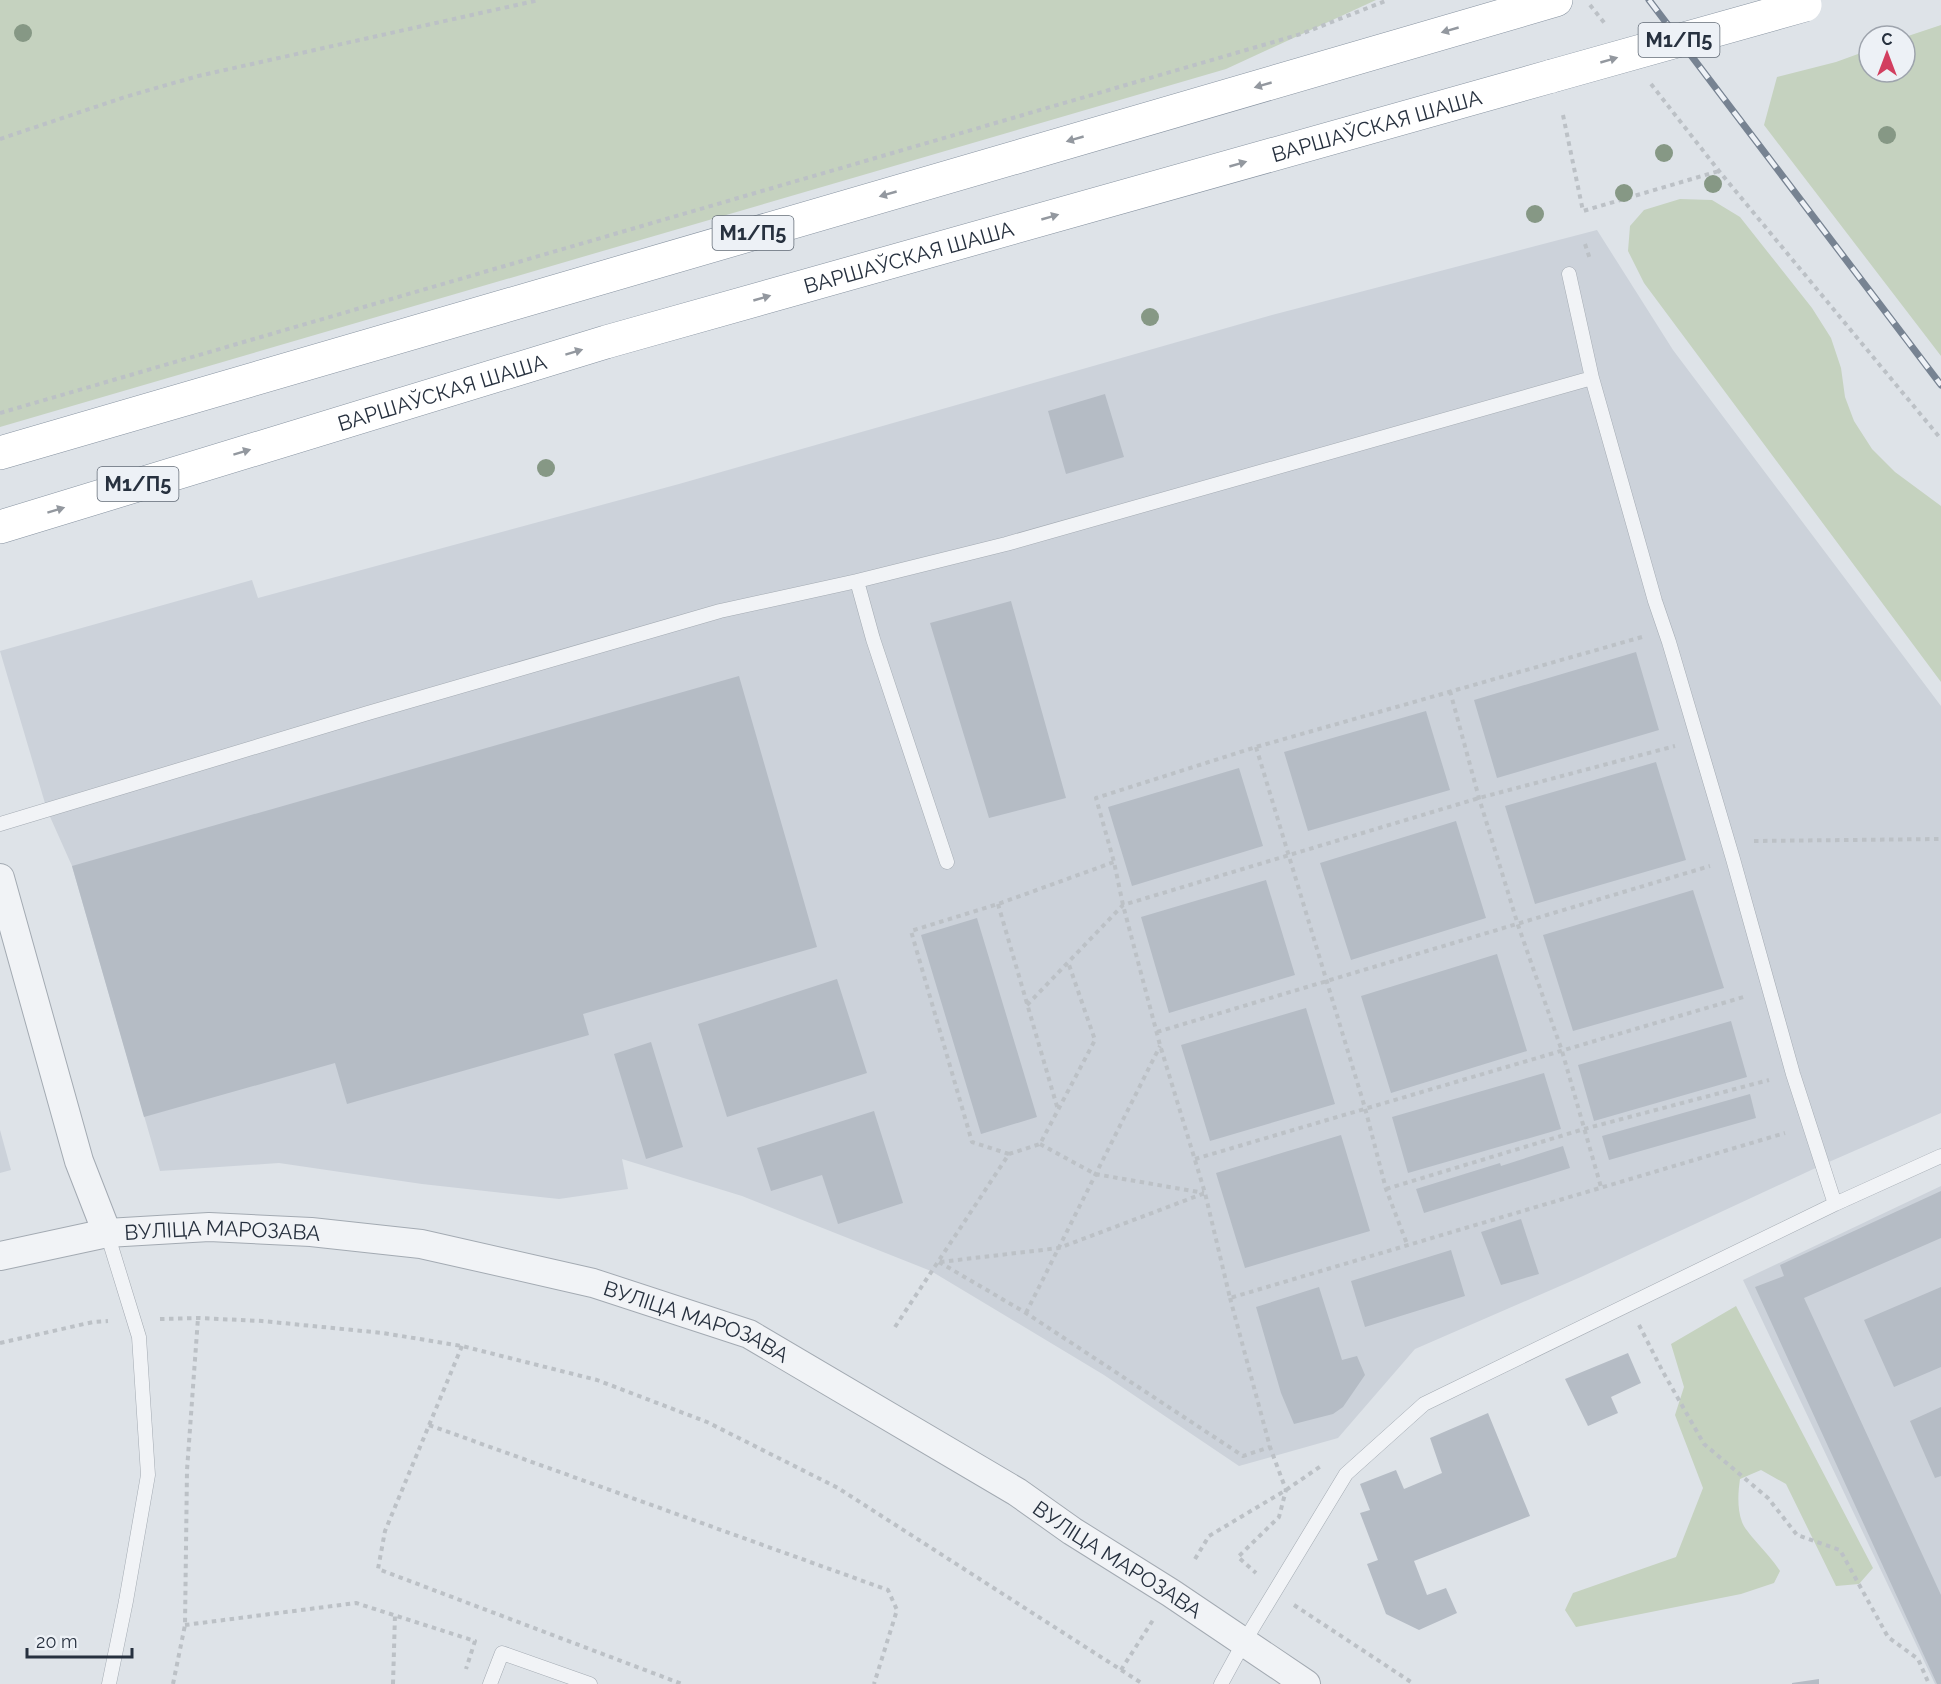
<svg xmlns="http://www.w3.org/2000/svg" width="1941" height="1684" viewBox="0 0 1941 1684" font-family="Raleway,sans-serif">
  <style>
    .built { fill: #ccd2da }
    .green { fill: #c5d2bf }
    .building { fill: #b5bcc5 }
    .lines { fill: none; stroke-linecap: round; stroke-linejoin: round }
    .lane-casing { stroke: #a3aab2; stroke-width: 15 }
    .street-casing { stroke: #a3aab2; stroke-width: 30 }
    .highway-casing { stroke: #85919f; stroke-width: 34 }
    .path { stroke: #bcc1c6; stroke-width: 4; stroke-dasharray: 4.5 4.5; stroke-linecap: butt }
    .lane { stroke: #f1f3f6; stroke-width: 14 }
    .street { stroke: #f1f3f6; stroke-width: 28 }
    .highway { stroke: #fff; stroke-width: 33 }
    .rail-casing { stroke: #778392; stroke-width: 7 }
    .rail { stroke: #edf1f6; stroke-width: 4.5; stroke-dasharray: 14; stroke-linecap: butt }
    .highway-bridge-casing { stroke: #85919f; stroke-width: 34; stroke-linecap: butt }
    .highway-bridge { stroke: #fff; stroke-width: 33 }
    .tree { fill: #869885 }
    .oneway { fill: #93989f }
    .labels { text-anchor: middle; dominant-baseline: central; stroke-width: 4.5; stroke-linejoin: round; paint-order: stroke }
    .shield { fill: #edf1f6; stroke: #626b76; stroke-width: 1.5 }
    .shield-label { font-size: 20px; font-weight: bold; fill: #27313f }
    .street-label { font-size: 21px; fill: #27313f; stroke: #edf1f6 }
  </style>
  <rect width="100%" height="100%" fill="#dee3e8"/>
  <path class="built" d="M1597,230L1673,350L1941,706V1113L1822,1165L1583,1276L1415,1349L1338,1438L1239,1466L1104,1375L931,1271L742,1196L622,1159L628,1189L559,1199L422,1184L279,1163L160,1171L72,866L47,810L0,651L252,580L258,598L679,484L1272,315Z
    M0,1130L11,1170L0,1173Z
    M1941,1186V1684H1935L1743,1280Z"/>
  <path class="green" d="M0,0H1376L1226,69L0,427Z
    M1941,25V356L1764,125L1777,77L1836,62L1869,50V72H1905V37Z
    M1680,199L1712,200L1740,217L1812,308L1831,338L1841,368L1845,397L1854,421L1872,449L1895,472L1941,506V682L1644,283L1628,251L1630,226L1644,210Z
    M1736,1306L1873,1568L1859,1584L1836,1586L1786,1484L1761,1470L1740,1479C1738,1493 1737,1508 1742,1522C1745,1532 1772,1557 1780,1571L1774,1583L1741,1594L1576,1627L1565,1610L1573,1593L1676,1557L1703,1488L1675,1415L1684,1387L1671,1344Z"/>
  <path class="building" d="M1105,394L1124,457L1066,474L1048,411Z
    M1011,601L1066,798L989,818L930,623Z
    M1636,652L1659,730L1497,778L1474,700Z
    M739,676L817,947L583,1014L589,1035L347,1104L335,1063L144,1117L72,866Z
    M1426,711L1450,790L1308,831L1284,752Z
    M1656,762L1686,860L1535,904L1505,806Z
    M1239,768L1263,846L1132,886L1108,807Z
    M1456,821L1486,918L1351,960L1320,863Z
    M1266,880L1295,975L1169,1013L1141,917Z
    M1693,890L1724,988L1573,1031L1543,935Z
    M977,918L1037,1117L981,1134L921,935Z
    M1497,954L1527,1051L1391,1093L1361,996Z
    M837,979L867,1073L727,1117L698,1024Z
    M1306,1008L1335,1104L1210,1141L1181,1045Z
    M1731,1021L1747,1077L1594,1121L1578,1065Z
    M651,1042L683,1147L646,1159L614,1054Z
    M1544,1073L1561,1129L1408,1173L1392,1117Z
    M1750,1094L1756,1118L1609,1160L1602,1136Z
    M874,1111L903,1203L838,1224L822,1175L771,1191L757,1148Z
    M1341,1135L1370,1231L1245,1268L1216,1173Z
    M1563,1146L1570,1168L1424,1213L1416,1189L1500,1163L1501,1166Z
    M1941,1191V1238L1804,1298L1941,1595V1684H1937L1755,1287L1784,1276L1780,1265Z
    M1521,1219L1539,1274L1501,1285L1481,1232Z
    M1451,1250L1465,1296L1365,1327L1351,1281Z
    M1319,1287L1342,1360L1357,1356L1365,1375L1343,1407L1333,1414L1294,1424L1281,1393L1256,1307Z
    M1941,1287V1367L1894,1387L1864,1320Z
    M1628,1353L1641,1383L1611,1397L1618,1413L1588,1426L1565,1379Z
    M1941,1407V1476L1935,1478L1910,1421Z
    M1488,1413L1530,1516L1414,1561L1427,1595L1446,1588L1457,1613L1419,1630L1386,1614L1367,1564L1378,1560L1360,1513L1370,1510L1360,1484L1396,1470L1404,1489L1442,1473L1430,1438Z
    M1819,1679V1684H1792V1683Z"/>
  <g class="lines">
    <g class="lane-casing">
      <path id="lane" d="M1592,378L1655,601L1669,642L1733,859L1793,1074L1835,1204
        M857,581L873,639L947,862
        M0,824L368,713L720,611L857,581L1006,544L1592,378L1569,274
        M107,1233L139,1337L148,1475L126,1601L109,1684
        M490,1684L502,1653L590,1684
        M1221,1684L1244,1642L1346,1474L1424,1404L1835,1204L1941,1156"/>
    </g>
    <g class="street-casing">
      <g id="street">
        <path d="M0,878L79,1161L107,1233"/>
        <path id="s1" d="M0,1256L107,1233L209,1227L311,1232L421,1244L593,1283L749,1334L1017,1492L1072,1531L1171,1593L1306,1684"/>
      </g>
    </g>
    <g class="highway-casing">
      <g id="highway">
        <path d="M0,453L1556,0"/>
        <path id="s2" d="M0,527L606,342L1552,76"/>
      </g>
    </g>
    <path class="path" d="M1590,5L1606,25
      M1651,84L1719,171L1941,439
      M1563,115L1583,211L1719,171
      M0,139L125,97L198,76L539,0
      M1585,244L1590,259
      M0,413L1301,34L1388,0
      M1642,637L1256,747L1096,798L1114,862L1123,905L1160,1045L1205,1193L1230,1298L1785,1133
      M1450,691L1479,798L1518,925L1562,1051L1601,1187
      M1256,747L1365,1108L1386,1189L1407,1244
      M1754,841L1941,839
      M998,904L1058,1110
      M1027,1005L1123,905L1479,798L1675,746
      M1157,1032L1710,866
      M1040,1144L1095,1174L1204,1193
      M1009,1154L972,1142L911,931L998,904L1114,862
      M1195,1159L1747,996
      M1386,1189L1584,1129L1769,1080
      M939,1262L1026,1313L1243,1456L1270,1447
      M940,1262L1059,1248L1205,1193
      M1230,1298L1270,1447L1286,1490L1279,1517L1238,1557L1256,1573
      M1026,1313L1160,1046
      M160,1319L198,1318L262,1321L383,1333L462,1346L597,1380L707,1422L838,1488L1143,1684
      M1639,1325L1663,1372L1704,1444L1768,1498L1797,1535L1840,1550L1888,1637L1918,1659L1929,1684
      M895,1327L1009,1154L1040,1144L1095,1040L1068,962
      M0,1343L93,1322L108,1321
      M462,1346L385,1531L378,1569L682,1684
      M429,1425L888,1590L897,1610L874,1684
      M1195,1559L1209,1536L1286,1490L1321,1466
      M1294,1605L1414,1684
      M185,1625L356,1603L475,1641L466,1669
      M1121,1670L1153,1620
      M173,1684L185,1625L187,1470L198,1318
      M393,1684L395,1615"/>
    <use href="#lane" class="lane"/>
    <use href="#street" class="street"/>
    <use href="#highway" class="highway"/>
    <g class="rail-casing">
      <path id="rail" d="M1649,0L1941,385"/>
    </g>
    <use href="#rail" class="rail"/>
    <g class="highway-bridge-casing">
      <path id="highway-bridge" d="M1552,76L1805,5"/>
    </g>
    <use href="#highway-bridge" class="highway-bridge"/>
  </g>
  <g class="tree">
    <circle cx="23" cy="33" r="9"/>
    <circle cx="1887" cy="135" r="9"/>
    <circle cx="1664" cy="153" r="9"/>
    <circle cx="1713" cy="184" r="9"/>
    <circle cx="1624" cy="193" r="9"/>
    <circle cx="1535" cy="214" r="9"/>
    <circle cx="1150" cy="317" r="9"/>
    <circle cx="546" cy="468" r="9"/>
  </g>
  <defs><path id="oneway-solid" d="M-6-.8H1V-3.2L6.5 0L1 3.2V.8H-6Z" transform="scale(1.5)"/></defs>
  <g class="oneway">
    <use href="#oneway-solid" transform="translate(1450 30) rotate(164)"/>
    <use href="#oneway-solid" transform="translate(1609 60) rotate(-16)"/>
    <use href="#oneway-solid" transform="translate(1263 85) rotate(164)"/>
    <use href="#oneway-solid" transform="translate(1075 139) rotate(164)"/>
    <use href="#oneway-solid" transform="translate(1238 164) rotate(-16)"/>
    <use href="#oneway-solid" transform="translate(888 194) rotate(164)"/>
    <use href="#oneway-solid" transform="translate(1050 217) rotate(-16)"/>
    <use href="#oneway-solid" transform="translate(762 298) rotate(-16)"/>
    <use href="#oneway-solid" transform="translate(574 352) rotate(-17)"/>
    <use href="#oneway-solid" transform="translate(242 452) rotate(-17)"/>
    <use href="#oneway-solid" transform="translate(56 510) rotate(-17)"/>
  </g>
  <g class="labels">
    <g class="shield">
      <rect x="1638.5" y="23" width="81" height="34" rx="4.5"/>
      <rect x="712.5" y="216" width="81" height="34" rx="4.5"/>
      <rect x="97.5" y="467" width="81" height="34" rx="4.5"/>
    </g>
    <g class="shield-label">
      <text x="1679" y="40">М1/П5</text>
      <text x="753" y="233">М1/П5</text>
      <text x="138" y="484">М1/П5</text>
    </g>
    <g class="street-label">
      <text stroke="none"><textPath href="#s2" startOffset="1434">ВАРШАЎСКАЯ ШАША</textPath></text>
      <text stroke="none"><textPath href="#s2" startOffset="948">ВАРШАЎСКАЯ ШАША</textPath></text>
      <text stroke="none"><textPath href="#s2" startOffset="462">ВАРШАЎСКАЯ ШАША</textPath></text>
      <text stroke="none"><textPath href="#s1" startOffset="225">ВУЛІЦА МАРОЗАВА</textPath></text>
      <text stroke="none"><textPath href="#s1" startOffset="711">ВУЛІЦА МАРОЗАВА</textPath></text>
      <text stroke="none"><textPath href="#s1" startOffset="1197">ВУЛІЦА МАРОЗАВА</textPath></text>
    </g>
  </g>
  <g transform="translate(1887 54)"><circle r="28" fill="#edf1f6" stroke="#9ea4ad" stroke-width="1.5"/>
  <path d="M0-4.5L10 22L0 15L-10 22Z" fill="#d23e5f"/>
  <text y="-9" font-size="16" font-weight="bold" text-anchor="middle" fill="#27313f">С</text>
  </g>
  <path d="M27 1648v9h105v-9" fill="none" stroke="#27313f" stroke-width="3"/>
  <text x="36" y="1648" font-size="18" fill="#27313f" stroke="#edf1f6" stroke-width="4.5" paint-order="stroke">20 m</text>
</svg>
